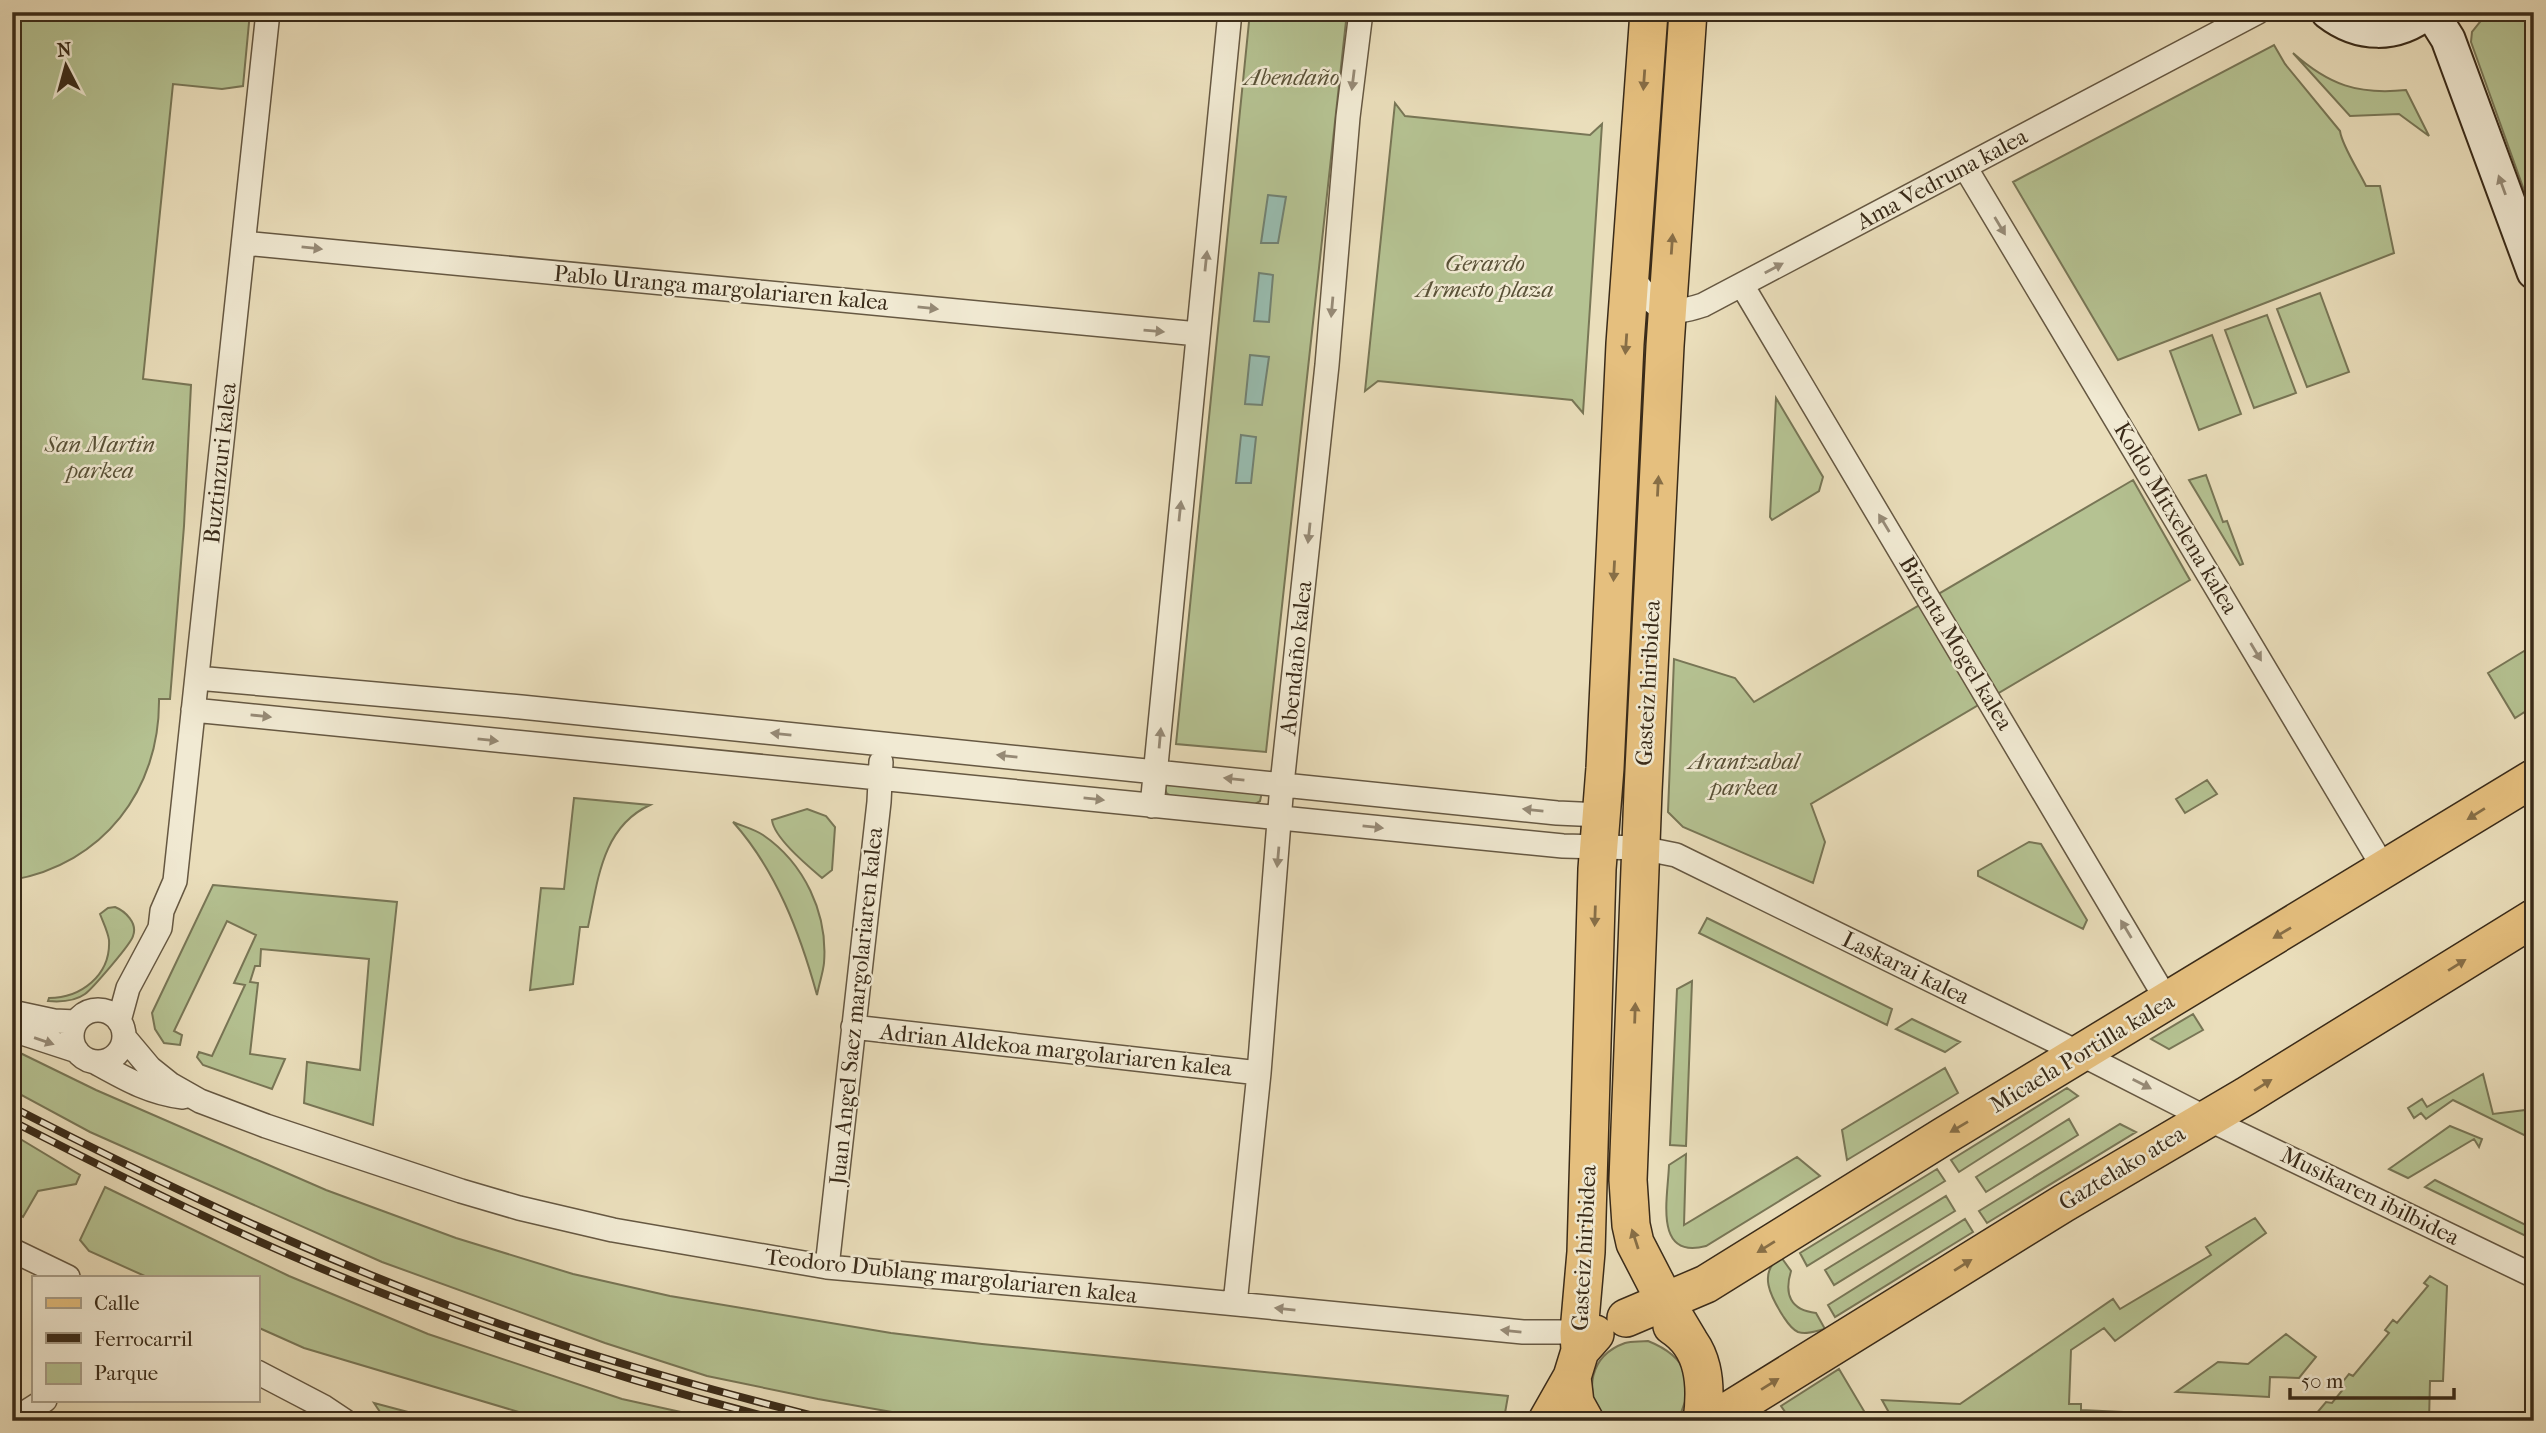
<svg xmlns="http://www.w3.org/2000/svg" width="2546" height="1433" viewBox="0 0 2546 1433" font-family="'IM FELL French Canon',serif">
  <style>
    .green { fill: #b5c292; stroke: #787656; stroke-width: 2 }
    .water { fill: #98bcaf; stroke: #728273; stroke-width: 2 }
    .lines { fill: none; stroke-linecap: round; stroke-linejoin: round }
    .street-casing { stroke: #665842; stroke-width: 26 }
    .secondary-casing { stroke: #3a2b19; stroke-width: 37 }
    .primary-casing { stroke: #3a2b19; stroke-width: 40 }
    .street { stroke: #f1ead3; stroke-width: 23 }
    .secondary { stroke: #f1ead3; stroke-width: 33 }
    .primary { stroke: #e5bf7e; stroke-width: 37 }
    .rail-casing { stroke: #3a2b19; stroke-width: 8 }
    .rail { stroke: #f1ead3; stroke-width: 5; stroke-dasharray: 16; stroke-linecap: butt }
    .oneway { fill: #968a76 }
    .oneway2 { fill: #876e46 }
    .labels { text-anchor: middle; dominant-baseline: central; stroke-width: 5; stroke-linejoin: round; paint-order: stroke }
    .park-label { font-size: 23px; font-style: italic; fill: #595137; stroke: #f1ead3 }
    .street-label { font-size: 23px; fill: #3a2b19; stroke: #f1ead3 }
  </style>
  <rect width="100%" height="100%" fill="#eadebb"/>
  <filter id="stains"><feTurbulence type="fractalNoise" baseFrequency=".00286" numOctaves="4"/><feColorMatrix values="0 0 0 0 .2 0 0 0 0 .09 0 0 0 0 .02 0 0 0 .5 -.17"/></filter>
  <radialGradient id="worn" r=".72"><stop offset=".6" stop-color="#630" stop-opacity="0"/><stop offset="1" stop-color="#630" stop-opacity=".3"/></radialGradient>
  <path class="green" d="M12,12H250L243,86L222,89L173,84L143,379L191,385L184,526L170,699H159C160,790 103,864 12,880Z
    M1250,12H1347L1266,752L1176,744Z
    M2488,12H2534V218L2471,42L2472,32Z
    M2274,45L2285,64L2340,131C2342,146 2359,171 2366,186H2380L2394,253L2118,360L2013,182Z
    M2293,53C2329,85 2358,95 2406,90L2429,136L2399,114L2350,116Z
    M1395,103L1405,116L1590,135L1602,124L1583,413L1572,400L1378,381L1365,391Z
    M2320,293L2349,372L2307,387L2277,309Z
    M2267,315L2296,393L2254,408L2225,330Z
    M2212,335L2241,414L2199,430L2170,351Z
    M1776,398L1823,477L1819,491L1772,520L1770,517Z
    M2206,475L2223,522L2227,521L2243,564L2240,565L2189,480Z
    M2133,480L2190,580L1811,804L1825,842L1813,883L1683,827L1668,812L1674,659L1735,678L1754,702Z
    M2534,645V706L2515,718L2488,673Z
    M1167,780L1262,792L1260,801L1253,805L1174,797L1167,794L1164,786Z
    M2207,780L2217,794L2185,813L2176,799Z
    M574,798L650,805C602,827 598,880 588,927H580L573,984L530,990L541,888L564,889Z
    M807,809L826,816L835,827L832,870L822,878C808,866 774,838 772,820Z
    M733,822C742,826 754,829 763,835C804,863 828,913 824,963C823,973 819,984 817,995C800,933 776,870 733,822Z
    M2029,842L2041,844L2087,920L2083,929L1978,876V871Z
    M213,885L397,902L373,1125L304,1103L307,1062L360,1070L369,959L261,949L260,966H255L250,982L258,983L250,1054L285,1059L272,1089L203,1065L197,1057L199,1052L212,1056L245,985L234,983L256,935L227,921L174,1031L182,1035L180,1045L164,1043L155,1029L152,1013Z
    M115,907C125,911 138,923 133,936C131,944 92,989 85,994C74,1002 60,1002 48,1001L49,998C80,998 111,976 109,940C108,932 103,922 100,914L108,908Z
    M1707,918L1892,1009L1887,1025L1699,933Z
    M1692,981L1686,1146L1670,1145L1677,989Z
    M2193,1014L2203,1030L2169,1049L2151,1039Z
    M1912,1019L1960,1042L1945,1052L1896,1029Z
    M12,1049L96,1090L326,1190L456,1238L573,1274L670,1296L891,1333L982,1344L1508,1396L1505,1413L1499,1421H943L818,1399L707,1376L605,1343L382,1262L90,1132L12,1090Z
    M1945,1068L1958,1093L1847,1160L1842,1130Z
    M2483,1074L2493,1114L2534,1109V1140L2453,1100L2426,1119L2421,1113L2414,1118L2408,1108L2422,1099L2427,1107Z
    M2067,1088L2078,1096L1959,1172L1951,1160Z
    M2069,1119L2078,1135L1986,1192L1976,1177Z
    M2120,1124L2136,1132L1987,1223L1979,1211Z
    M2450,1126L2482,1139L2479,1147L2474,1139L2408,1178L2389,1169Z
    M12,1134L80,1175L76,1184L38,1191L23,1217L12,1211Z
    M1686,1154L1684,1225L1797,1157L1820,1176L1706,1246C1653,1260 1668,1197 1669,1165Z
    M1937,1169L1945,1181L1807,1266L1800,1253Z
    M2435,1180L2534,1229V1240L2425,1187Z
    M105,1187L289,1276L428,1334L622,1399L699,1416L697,1421H549L304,1348L257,1327V1277H147L89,1251L80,1240Z
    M1946,1196L1955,1211L1834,1285L1825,1270Z
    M2255,1218L2266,1233L2115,1341L2104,1328L2071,1350L2069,1404H2081V1410L2208,1416L2207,1421H1947L1892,1418L1882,1400L1960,1404L2113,1299L2120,1309L2211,1255L2206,1247Z
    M1965,1219L1973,1232L1835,1317L1828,1305Z
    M1781,1257L1791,1271C1784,1294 1790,1310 1816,1313L1825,1329C1816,1331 1807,1335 1798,1332C1791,1329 1787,1322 1783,1316C1771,1297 1757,1272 1781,1257Z
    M2430,1276L2447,1286L2443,1381H2430L2429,1421H2310L2326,1402L2332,1403L2345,1387L2341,1384L2349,1374L2353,1376L2389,1333L2385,1330L2393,1320L2397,1323L2428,1286L2424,1283Z
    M2286,1334L2316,1357L2299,1378L2270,1377L2269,1397L2176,1392L2218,1362L2248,1364Z
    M1648,1341C1688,1357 1697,1383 1677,1421H1603C1584,1391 1589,1356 1625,1343C1632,1341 1640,1342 1648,1341Z
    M1839,1369L1864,1411L1856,1419L1788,1416L1781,1406Z
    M374,1403L442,1421H386Z"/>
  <path class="water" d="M1268,195L1286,197L1278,243H1261Z
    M1259,273L1273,275L1269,322L1254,321Z
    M1250,355L1269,357L1262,405L1245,404Z
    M1241,435L1256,437L1251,483H1236Z"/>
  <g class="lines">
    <g class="street-casing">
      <path id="street" d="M1965,167L2385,870
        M244,243L1198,334
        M1631,276C1656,307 1661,319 1703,305L2258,12
        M1742,285L2168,1002
        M197,678L521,707L1557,813L1601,815
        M193,710L1563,846L1641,848L1676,855L2065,1046L2206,1118L2534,1276
        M1152,806L1230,12
        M72 1036a26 26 0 1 1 52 0a26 26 0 1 1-52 0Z
        M12,1012L54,1021L76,1022
        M119,1021L128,988L160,928L162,911L175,881L268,12
        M12,1026L22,1033L77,1051
        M853,1027L1259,1073
        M124,1037L150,1068L170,1084L200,1101L266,1126L461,1191L519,1208L613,1230L827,1267L1143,1295L1523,1332H1579L1591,1329
        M95,1062C124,1078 149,1093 183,1097
        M12,1250L68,1277
        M827,1267L879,802L881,762
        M1235,1304L1259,1073L1282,784L1327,365L1348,117L1361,12
        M257,1372L324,1407L345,1421
        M12,1421L45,1400"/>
    </g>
    <g class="secondary-casing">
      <path id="secondary" d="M2328,12C2359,36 2396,37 2427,12
        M2431,12L2448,39L2534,272"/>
    </g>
    <g class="primary-casing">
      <path id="primary" d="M1688,12L1665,346L1643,791L1628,1180L1631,1225L1635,1243L1665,1301L1689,1341
        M1626,1318L1706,1284L1944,1136L2534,778
        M1672,1326C1705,1347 1707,1385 1702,1421
        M1580,1351L1579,1332L1586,1252L1597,869L1605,768L1625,344L1649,12
        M1572,1377L1575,1403L1585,1421
        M1547,1421L1572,1377L1580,1351L1595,1334
        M1712,1421L2064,1203L2246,1096L2534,918"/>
    </g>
    <use href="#street" class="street"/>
    <use href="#secondary" class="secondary"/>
    <use href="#primary" class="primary"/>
    <g class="rail-casing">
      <path id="rail" d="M12,1107C154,1180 298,1249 447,1305C572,1352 702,1388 833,1421
        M12,1121C141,1187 272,1252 408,1303C531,1350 656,1389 783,1421"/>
    </g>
    <use href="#rail" class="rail"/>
  </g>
  <defs><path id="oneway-solid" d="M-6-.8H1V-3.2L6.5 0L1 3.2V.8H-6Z" transform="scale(1.75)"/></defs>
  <g class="oneway">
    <use href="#oneway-solid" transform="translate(1353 80) rotate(97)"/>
    <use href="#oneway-solid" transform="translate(2502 185) rotate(-110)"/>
    <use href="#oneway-solid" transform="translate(2000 226) rotate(59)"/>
    <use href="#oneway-solid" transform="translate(312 248) rotate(6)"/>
    <use href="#oneway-solid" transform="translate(1206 261) rotate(-84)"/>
    <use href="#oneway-solid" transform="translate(1774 268) rotate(-28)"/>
    <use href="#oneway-solid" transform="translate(1332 307) rotate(95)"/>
    <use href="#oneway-solid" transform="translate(928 308) rotate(6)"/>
    <use href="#oneway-solid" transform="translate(1154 331) rotate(5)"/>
    <use href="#oneway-solid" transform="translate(1180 511) rotate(-84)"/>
    <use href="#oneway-solid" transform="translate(1884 523) rotate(-121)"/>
    <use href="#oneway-solid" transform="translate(1309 533) rotate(96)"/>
    <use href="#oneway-solid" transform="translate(2256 652) rotate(59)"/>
    <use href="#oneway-solid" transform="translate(261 716) rotate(6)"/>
    <use href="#oneway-solid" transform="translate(781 734) rotate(-174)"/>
    <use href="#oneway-solid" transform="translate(1160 738) rotate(-85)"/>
    <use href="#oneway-solid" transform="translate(488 740) rotate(6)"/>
    <use href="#oneway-solid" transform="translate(1007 756) rotate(-174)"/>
    <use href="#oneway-solid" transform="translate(1234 779) rotate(-174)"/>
    <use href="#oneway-solid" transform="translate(1094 799) rotate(6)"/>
    <use href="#oneway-solid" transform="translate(1533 810) rotate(-174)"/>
    <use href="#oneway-solid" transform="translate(1373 827) rotate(6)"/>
    <use href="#oneway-solid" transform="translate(1278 857) rotate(95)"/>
    <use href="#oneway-solid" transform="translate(2126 929) rotate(-121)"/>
    <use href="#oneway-solid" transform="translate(44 1041) rotate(19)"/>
    <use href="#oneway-solid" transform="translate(2142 1084) rotate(27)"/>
    <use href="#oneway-solid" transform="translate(1285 1309) rotate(-174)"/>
    <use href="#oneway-solid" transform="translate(1511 1331) rotate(-174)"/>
  </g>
  <g class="oneway2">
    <use href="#oneway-solid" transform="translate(1644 80) rotate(94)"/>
    <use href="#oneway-solid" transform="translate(1672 244) rotate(-86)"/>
    <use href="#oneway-solid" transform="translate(1626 344) rotate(94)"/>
    <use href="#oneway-solid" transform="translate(1658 486) rotate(-87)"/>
    <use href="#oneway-solid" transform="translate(1614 571) rotate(93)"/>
    <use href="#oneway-solid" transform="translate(2476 814) rotate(148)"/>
    <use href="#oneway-solid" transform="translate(1595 916) rotate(92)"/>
    <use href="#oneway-solid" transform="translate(2282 933) rotate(149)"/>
    <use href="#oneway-solid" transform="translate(2457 965) rotate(-32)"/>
    <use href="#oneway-solid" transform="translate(1635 1013) rotate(-88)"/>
    <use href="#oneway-solid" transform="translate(2263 1085) rotate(-32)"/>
    <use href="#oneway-solid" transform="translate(1959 1127) rotate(149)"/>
    <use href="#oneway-solid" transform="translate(1635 1239) rotate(-108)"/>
    <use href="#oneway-solid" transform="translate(1766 1247) rotate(148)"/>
    <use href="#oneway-solid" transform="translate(1963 1265) rotate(-32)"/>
    <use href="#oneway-solid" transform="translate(1770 1384) rotate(-32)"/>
  </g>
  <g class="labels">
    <g class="park-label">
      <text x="1292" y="77">Abendaño</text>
      <text x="1485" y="263">Gerardo<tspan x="1485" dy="26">Armesto plaza</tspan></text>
      <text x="100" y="444">San Martin<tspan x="100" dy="26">parkea</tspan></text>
      <text x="1744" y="761">Arantzabal<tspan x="1744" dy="26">parkea</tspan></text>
    </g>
    <g class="street-label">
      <text transform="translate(1942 179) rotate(-28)">Ama Vedruna kalea</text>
      <text transform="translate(721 288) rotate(5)">Pablo Uranga margolariaren kalea</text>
      <text transform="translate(220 463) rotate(-84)">Buztinzuri kalea</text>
      <text transform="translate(2176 518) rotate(59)">Koldo Mitxelena kalea</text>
      <text transform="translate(1956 643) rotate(59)">Bizenta Mogel kalea</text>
      <text transform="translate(1296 658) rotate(-84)">Abendaño kalea</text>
      <text transform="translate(1648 683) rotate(-87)">Gasteiz hiribidea</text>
      <text transform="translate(1906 968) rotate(26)">Laskarai kalea</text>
      <text transform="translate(856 1006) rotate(-84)">Juan Angel Saez margolariaren kalea</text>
      <text transform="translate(1056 1050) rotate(6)">Adrian Aldekoa margolariaren kalea</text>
      <text transform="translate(2082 1053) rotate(-31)">Micaela Portilla kalea</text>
      <text transform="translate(2122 1168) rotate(-31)">Gaztelako atea</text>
      <text transform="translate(2370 1196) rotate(26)">Musikaren ibilbidea</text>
      <text transform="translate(1584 1248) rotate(-87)">Gasteiz hiribidea</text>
      <text transform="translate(951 1276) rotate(6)">Teodoro Dublang margolariaren kalea</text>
    </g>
  </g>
  <rect width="2546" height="1433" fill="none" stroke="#eadebb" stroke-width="42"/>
  <rect x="14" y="14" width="2518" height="1405" fill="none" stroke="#3a2b19" stroke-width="3.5"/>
  <rect x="21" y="21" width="2504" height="1391" fill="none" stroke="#3a2b19" stroke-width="2"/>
  <rect x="32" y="1276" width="228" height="126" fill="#f1ead3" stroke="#a89e89" stroke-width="2"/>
  <rect x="46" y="1298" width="35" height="10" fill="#e5bf7e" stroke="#a89e89" stroke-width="2"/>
  <text x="94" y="1310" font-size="21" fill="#3a2b19">Calle</text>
  <rect x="46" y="1333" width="35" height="10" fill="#3a2b19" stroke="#a89e89" stroke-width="2"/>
  <text x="94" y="1346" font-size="21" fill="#3a2b19">Ferrocarril</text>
  <rect x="46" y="1363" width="35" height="21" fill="#b5c292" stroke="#a89e89" stroke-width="2"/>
  <text x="94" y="1380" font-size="21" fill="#3a2b19">Parque</text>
  <g transform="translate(66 66) rotate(354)" stroke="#f1ead3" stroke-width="5" paint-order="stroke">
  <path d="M0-5L12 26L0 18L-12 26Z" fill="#3a2b19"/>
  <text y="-10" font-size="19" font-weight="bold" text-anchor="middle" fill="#3a2b19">N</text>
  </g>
  <path d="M2290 1388v10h164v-10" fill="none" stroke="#3a2b19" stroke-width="3.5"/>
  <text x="2301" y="1388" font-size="21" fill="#3a2b19" stroke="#f1ead3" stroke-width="5" paint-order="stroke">50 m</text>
  <rect width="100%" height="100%" filter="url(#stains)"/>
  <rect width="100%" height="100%" fill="url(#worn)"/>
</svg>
